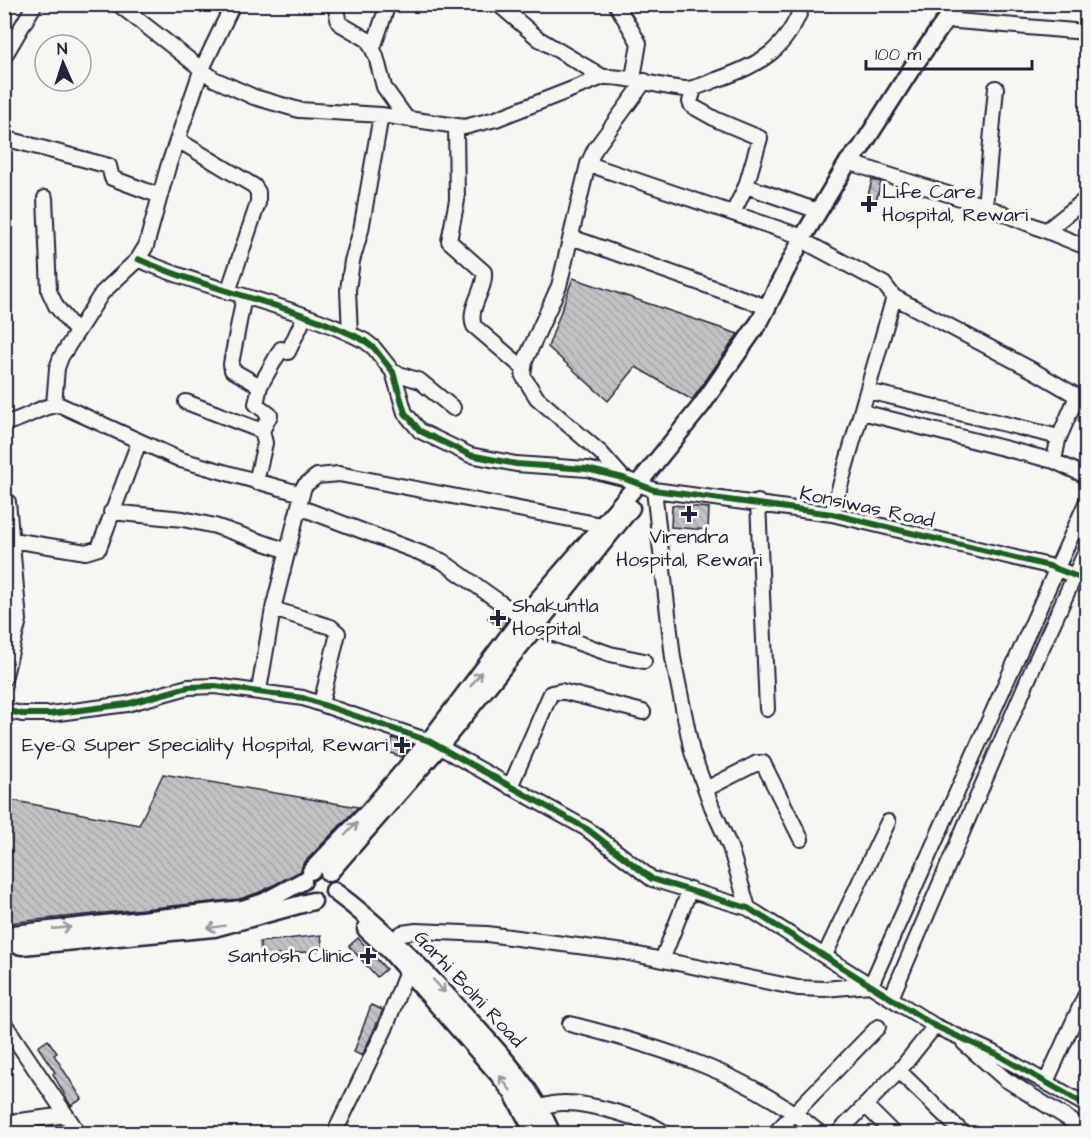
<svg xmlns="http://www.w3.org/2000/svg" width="1091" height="1138" viewBox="0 0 1091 1138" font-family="'Architects Daughter',sans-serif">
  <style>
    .building { fill: url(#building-back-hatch); stroke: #22223b; stroke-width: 1.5 }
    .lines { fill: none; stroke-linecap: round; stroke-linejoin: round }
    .minor-casing { stroke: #22223b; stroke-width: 18 }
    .major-casing { stroke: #22223b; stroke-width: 21 }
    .minor { stroke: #f6f6f2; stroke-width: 14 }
    .major { stroke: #f6f6f2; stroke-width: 16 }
    .cycleway-casing { stroke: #f6f6f2; stroke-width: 10 }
    .cycleway { stroke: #1b5e20; stroke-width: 6 }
    .oneway { stroke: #9797a0 }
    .poi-dot { fill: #22223b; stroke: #f6f6f2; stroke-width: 2 }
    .labels { text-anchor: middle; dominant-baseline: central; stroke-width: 6; stroke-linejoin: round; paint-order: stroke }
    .poi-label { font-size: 20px; fill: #22223b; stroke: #f6f6f2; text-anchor: start }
    .street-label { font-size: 20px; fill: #22223b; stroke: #f6f6f2 }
  </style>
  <defs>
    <pattern id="building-back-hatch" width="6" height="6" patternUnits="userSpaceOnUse" patternTransform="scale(1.5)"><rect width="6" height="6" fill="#c2c2c4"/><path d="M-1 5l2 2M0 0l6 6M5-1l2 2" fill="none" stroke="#a6a6a9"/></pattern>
  </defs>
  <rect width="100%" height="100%" fill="#f6f6f2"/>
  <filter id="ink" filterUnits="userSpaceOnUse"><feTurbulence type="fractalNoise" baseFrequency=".0167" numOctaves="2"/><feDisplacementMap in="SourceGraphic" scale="12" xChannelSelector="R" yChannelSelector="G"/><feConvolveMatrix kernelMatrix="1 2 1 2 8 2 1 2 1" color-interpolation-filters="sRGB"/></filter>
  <g filter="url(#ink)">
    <path class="building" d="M872,180L881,182L875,205L866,203Z
      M573,278L738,334L692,400L636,367L608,401L548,347Z
      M672,505L709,508L708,530L671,527Z
      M495,610L508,619L501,629L488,618Z
      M393,738L412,745L402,757L388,752Z
      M163,774L358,807L303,864L301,871L260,892L240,899L7,923L5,799L139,825Z
      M321,935L323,950L261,957L260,942Z
      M358,938L386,969L377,977L349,946Z
      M371,1005L383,1010L362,1056L354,1052Z
      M48,1040L57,1053L54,1055L82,1099L71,1106L53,1074L55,1072L38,1047Z"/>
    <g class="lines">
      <g class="minor-casing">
        <path id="minor" d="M118,4L214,79L254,97L299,110L381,115L464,127L496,119L603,77C632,76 657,87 685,89C697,89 706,83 716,80C761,64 786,51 803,4
          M335,4L339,23L368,40L376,56L384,87L407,119
          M498,4L539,39L603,77
          M616,4L639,43L633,78
          M945,20L1086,32
          M373,48L388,4
          M4,57L35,4
          M694,89L690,102L692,106L717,120L760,138L746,186L818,211
          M456,127L457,200L449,241L484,272C486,290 467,308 474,326L523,368
          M4,138L109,166L112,178L160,196
          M178,140L254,186L258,192V203L228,292
          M848,162L985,206L1086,247
          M588,164L803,237
          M45,198L49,291L56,306L76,331
          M985,206L996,88
          M733,213L746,186
          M1046,231L1086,199
          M571,237L767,307
          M811,245L884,284L894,297L832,514
          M138,259C212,292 293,304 365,341L374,348L393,372L405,413L420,431L470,455L516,464L587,469L623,478L654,490L832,514L1049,566L1086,580
          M244,296L231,364L232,370L260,386L256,404L270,415L262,431
          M894,297L1034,371L1077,396L1086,405
          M350,334L348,290L352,261L361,230L381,115
          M393,372L420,381L453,408
          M260,386L281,349L288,352L305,316
          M868,391L1051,435L1058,440L1054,461
          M186,402L262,431L265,443L256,482
          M54,405L57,368L61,357L102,293L138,259L146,246L168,167L201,71L233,4
          M862,412L1054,461L1086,476
          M4,423C24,421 42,404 60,405L181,460L302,494
          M1058,440L1077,396
          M623,478L601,453L537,398L523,376L525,361L559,286L588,164L595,149L645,81
          M654,490L673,658L692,752L712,807L730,847L748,908
          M758,502L767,709
          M299,507L442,561L522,618
          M111,512L183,519L215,526L288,551
          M12,540L86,552L99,548L139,442
          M273,609L331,627L338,633L321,704
          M534,627L610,654L644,661
          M4,679L19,620L8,502
          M259,690L273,609L304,486L317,476L339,474L601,525
          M4,710L22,714H50L127,704L188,687L215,686L303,698L429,741L587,829L652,879L748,908L935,1026L996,1054L1086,1105
          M510,787L551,693L561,691L643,712
          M706,789L757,763H763L801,839
          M387,945L402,933L416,931L487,934L624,952L798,988L824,989L871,985L1086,503
          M825,955L888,822
          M662,960L690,889
          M891,998L1035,663L1086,551
          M4,1023L79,1134
          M570,1024C660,1047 749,1073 821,1134
          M964,1043L1005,1079L1086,1130
          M899,1071L964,1134
          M1046,1082L1086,994
          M865,1105L894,1134
          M531,1111C541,1107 551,1103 562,1103C587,1102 646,1118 666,1134
          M4,1123L66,1115
          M334,1134L385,1029L410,963
          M774,1134L878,1027
          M837,1134L899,1071L935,1026"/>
      </g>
      <g class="major-casing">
        <path id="major" d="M311,871L370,810L429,741L522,618L642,479L701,406L760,321L803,237L848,162L861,148L910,71L957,4
          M329,873L439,747L631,508
          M334,891C384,928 425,971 466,1016C500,1053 532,1087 552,1134
          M366,929L390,951L498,1074L512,1092L535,1134
          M4,935L242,909L264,902L303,881
          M4,942L22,946L214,928L313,901"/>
      </g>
      <use href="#minor" class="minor"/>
      <use href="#major" class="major"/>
      <g class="cycleway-casing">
        <path id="cycleway" d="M138,259C212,292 293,304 365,341L374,348L393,372L405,413L420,431L470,455L516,464L587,469L623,478L654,490L832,514L1049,566L1086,580
          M4,710L22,714H50L127,704L188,687L215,686L303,698L429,741L587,829L652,879L748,908L935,1026L996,1054L1086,1105"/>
      </g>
      <use href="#cycleway" class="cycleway"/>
    </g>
    <defs><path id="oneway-shaft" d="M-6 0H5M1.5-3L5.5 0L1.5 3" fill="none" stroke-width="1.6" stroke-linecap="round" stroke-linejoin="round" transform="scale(1.5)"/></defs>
    <g class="oneway">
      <use href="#oneway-shaft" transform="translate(476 679) rotate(-53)"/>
      <use href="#oneway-shaft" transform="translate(351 829) rotate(-46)"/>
      <use href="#oneway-shaft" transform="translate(216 927) rotate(171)"/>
      <use href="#oneway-shaft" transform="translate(62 928) rotate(-5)"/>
      <use href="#oneway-shaft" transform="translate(439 986) rotate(48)"/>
      <use href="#oneway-shaft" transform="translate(505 1083) rotate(-127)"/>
    </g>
  </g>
  <g class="poi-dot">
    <path d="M866 195h6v6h6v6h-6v6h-6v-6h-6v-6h6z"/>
    <path d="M686 505h6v6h6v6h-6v6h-6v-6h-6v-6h6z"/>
    <path d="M495 609h6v6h6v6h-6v6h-6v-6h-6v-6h6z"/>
    <path d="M399 736h6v6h6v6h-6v6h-6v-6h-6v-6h6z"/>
    <path d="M365 947h6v6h6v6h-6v6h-6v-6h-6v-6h6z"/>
  </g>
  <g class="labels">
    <g class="poi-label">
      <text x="882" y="192">Life Care<tspan x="882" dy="23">Hospital, Rewari</tspan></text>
      <text x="689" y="537" text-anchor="middle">Virendra<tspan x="689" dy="23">Hospital, Rewari</tspan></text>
      <text x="512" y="606">Shakuntla<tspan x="512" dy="23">Hospital</tspan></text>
      <text x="388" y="745" text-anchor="end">Eye-Q Super Speciality Hospital, Rewari</text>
      <text x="354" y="956" text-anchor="end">Santosh Clinic</text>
    </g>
    <g class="street-label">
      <text transform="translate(867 507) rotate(12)">Konsiwas Road</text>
      <text transform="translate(469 989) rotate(47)">Garhi Bolni Road</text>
    </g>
  </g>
  <rect width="1091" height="1138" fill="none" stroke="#f6f6f2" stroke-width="24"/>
  <rect x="12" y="12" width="1067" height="1114" fill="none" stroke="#22223b" stroke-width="2" filter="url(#ink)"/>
  <g transform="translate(63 63) rotate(357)"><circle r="28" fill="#f6f6f2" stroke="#a1a1a9" stroke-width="1.5"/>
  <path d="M0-4.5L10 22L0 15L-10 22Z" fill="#22223b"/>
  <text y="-9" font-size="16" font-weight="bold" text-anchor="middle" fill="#22223b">N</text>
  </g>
  <path d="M866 60v9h166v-9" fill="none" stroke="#22223b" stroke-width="3"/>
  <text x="875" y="60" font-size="18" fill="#22223b" stroke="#f6f6f2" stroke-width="4.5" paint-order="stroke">100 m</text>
</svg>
